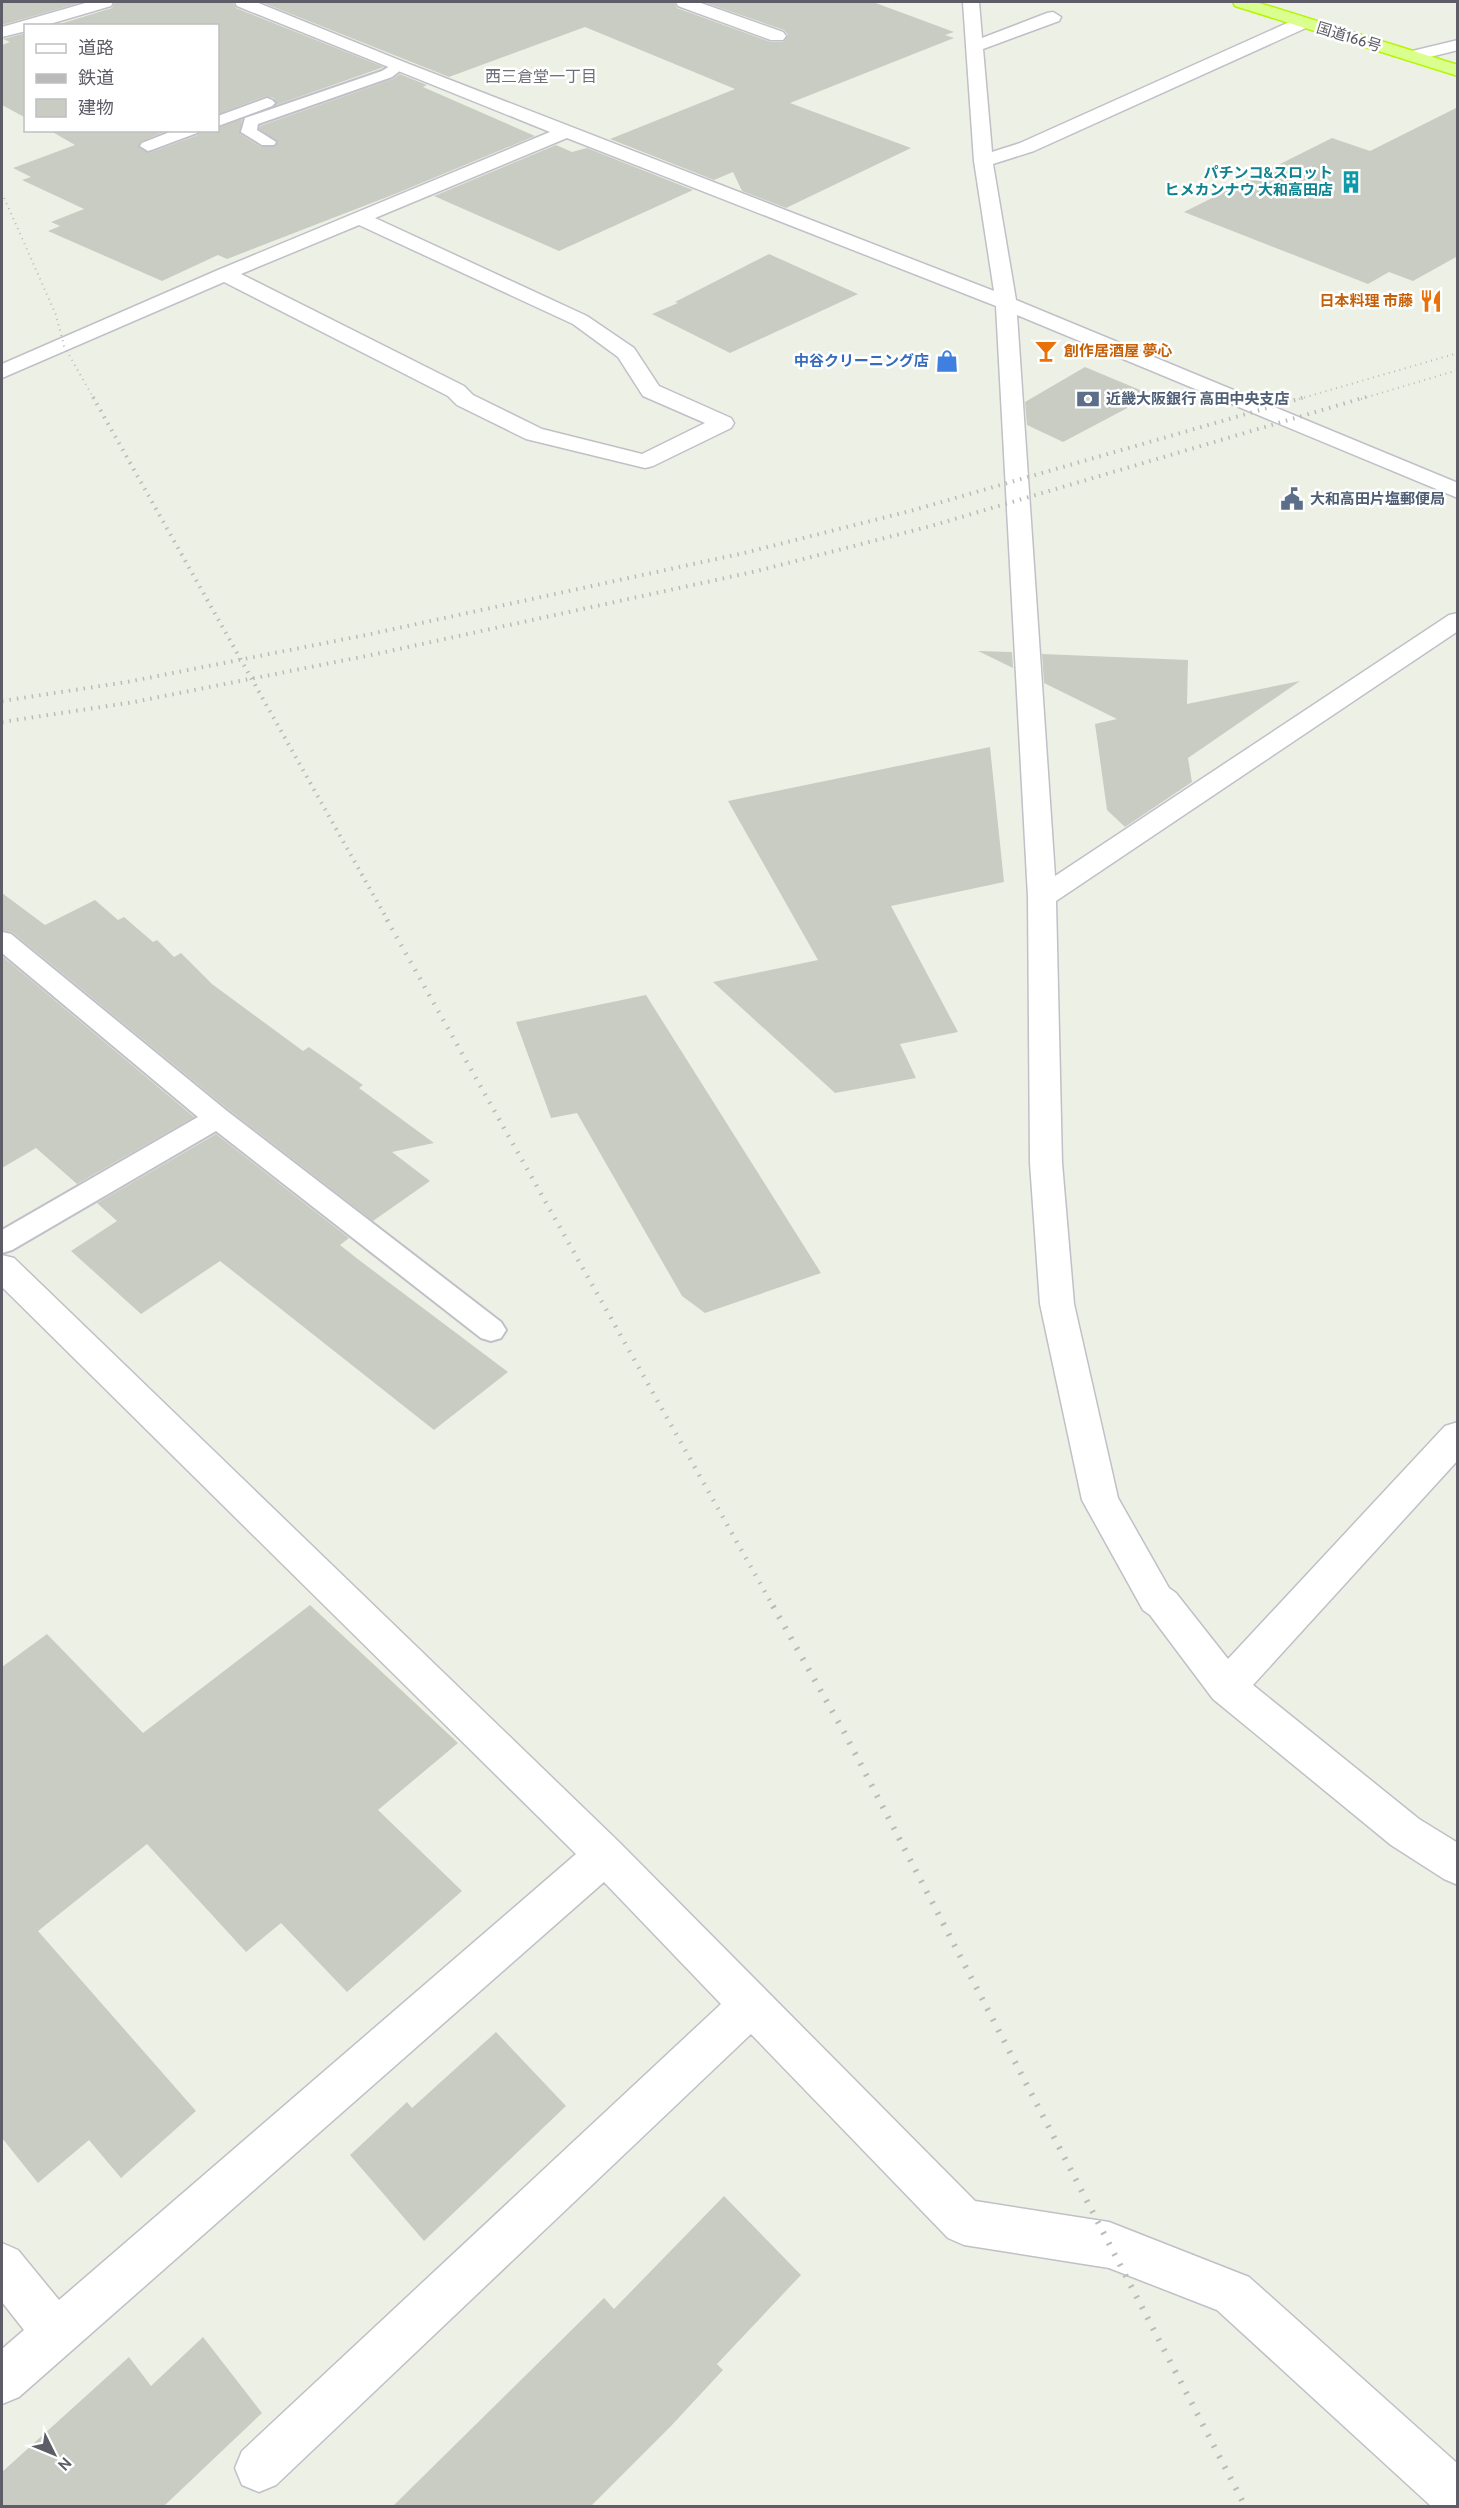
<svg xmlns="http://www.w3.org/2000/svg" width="1459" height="2508" viewBox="0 0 1459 2508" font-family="Cabin,'Noto Sans JP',sans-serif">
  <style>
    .building { fill: #c9ccc2 }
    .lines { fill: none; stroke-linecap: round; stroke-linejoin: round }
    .lane-casing { stroke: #c1bfc7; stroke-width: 4 }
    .street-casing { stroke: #c1bfc7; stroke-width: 3 }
    .highway-casing { stroke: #b5f600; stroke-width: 3 }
    .lane { fill: #fff; fill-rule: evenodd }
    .street { fill: #fff; fill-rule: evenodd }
    .highway { fill: #daff8e; fill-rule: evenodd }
    .rail-far3 { stroke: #bababb; stroke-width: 2; stroke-dasharray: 1 4.5; stroke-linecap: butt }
    .rail-far2 { stroke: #bababb; stroke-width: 4; stroke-dasharray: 1.5 6; stroke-linecap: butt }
    .rail-far1 { stroke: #bababb; stroke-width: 4.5; stroke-dasharray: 1.5 8; stroke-linecap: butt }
    .rail { stroke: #bababb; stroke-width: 6; stroke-dasharray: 2 10; stroke-linecap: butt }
    .labels { text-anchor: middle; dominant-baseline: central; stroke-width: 5; stroke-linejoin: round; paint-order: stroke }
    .far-street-label { font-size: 15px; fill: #5e5d67; stroke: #fff }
    .far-culture-label { font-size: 15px; font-weight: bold; fill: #0d838f; stroke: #fff; text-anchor: end }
    .far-food-label { font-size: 15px; font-weight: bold; fill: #c56008; stroke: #fff; text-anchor: end }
    .far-shop-label { font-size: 15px; font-weight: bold; fill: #366cbe; stroke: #fff; text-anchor: end }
    .far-service-label { font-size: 15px; font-weight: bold; fill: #4e5e75; stroke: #fff; text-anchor: start }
    .far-neighbourhood-label { font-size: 16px; fill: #6f6e79; stroke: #fff }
  </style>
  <rect width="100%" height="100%" fill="#edf1e5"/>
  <path class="building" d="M2,2H83L2,25Z
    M115,2H233L236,8L384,67L276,105L274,98L266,96L218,114V26H53L112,8Z
    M261,2H674L677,8L771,42H783L788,35L784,30L703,2H873L954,32L945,35L954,38L790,103L911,148L786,208L742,191L733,172L714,180L610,139L735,89L585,27L449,77Z
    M26,33V118L2,105V45L10,42L3,39Z
    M400,74L427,85L423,87L535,136L395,194L227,259L218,255L162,281L48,231L60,226L51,222L84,209L22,180L31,177L13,168L75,145L49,130H168L140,142L139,148L149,153L198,135L201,130H218V128L242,119L240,134L261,147H274L278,142L259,129L260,126L393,79Z
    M1458,107V256L1413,281L1389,272L1368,284L1184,212L1332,138L1370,151Z
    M556,145L572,152L587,148L693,190L559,251L434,196Z
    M769,254L858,294L730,353L652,314L678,303L675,302Z
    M1085,367L1152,395L1063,442L1027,425L1025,402Z
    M978,651L1012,652L1013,668Z
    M1042,654L1188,660L1187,704L1300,681L1188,758L1192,782L1125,827L1107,810L1095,724L1117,719L1044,683Z
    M990,747L1004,882L891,906L958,1032L900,1044L916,1078L835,1093L713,982L818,960L728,801Z
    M2,893L45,925L95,900L118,920L124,917L153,942L157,940L174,957L181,953L212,984L303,1051L309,1047L363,1085L359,1088L434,1143L392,1152L430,1181L373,1221L228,1109L12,932L2,930Z
    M2,956L194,1117L77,1184L36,1148L2,1168Z
    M646,995L821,1273L705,1313L682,1296L577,1113L551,1118L516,1022Z
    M216,1134L349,1238L340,1245L359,1260L508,1372L434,1430L220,1261L141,1314L71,1251L117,1221L97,1203Z
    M310,1605L458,1743L378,1810L462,1891L347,1992L281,1923L246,1952L147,1844L38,1931L196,2111L121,2178L89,2140L38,2183L2,2138V1667L47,1634L143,1733Z
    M496,2032L566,2106L424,2241L350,2155L407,2102L412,2108Z
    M724,2196L801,2275L717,2364L723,2370L671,2426L591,2506H393L604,2298L614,2309Z
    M203,2337L262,2413L164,2506H2V2472L129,2357L151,2386Z"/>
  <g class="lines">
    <g class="lane-casing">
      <path id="lane" d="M398,61L406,66L392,77L258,124L257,130L276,142L274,145H262L241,132L245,118L382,71Z
        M267,98L272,100L275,103L272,106L218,126V116Z
        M175,130H199L197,133L154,149L148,151L140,146L142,143Z
        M2,932L11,934L227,1111L501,1322L506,1330L501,1338L491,1341L481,1338L216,1131L12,1250L2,1253V1230L198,1117L2,953Z"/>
    </g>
    <g class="street-casing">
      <path id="street" d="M89,2H113L111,6L43,26H26V31L2,37V27Z
        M235,2H256L404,62L994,291L974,161L963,2H979L982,38L1047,13L1053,12L1061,17L1059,21L983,49L992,152L1020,143L1296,19H1308L1310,23L1308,27L1034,151L993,164L1016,300L1458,483V498L1017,315L1055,876L1449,615L1458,613V631L1056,901L1062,1163L1074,1304L1118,1498L1169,1588L1176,1593L1228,1659L1445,1426L1458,1422V1460L1253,1685L1419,1819L1458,1843V1885L1444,1879L1391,1845L1213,1699L1150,1615L1143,1610L1082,1500L1040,1304L1030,1163L1028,897L996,306L567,138L375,218L587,316L634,348L659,386L731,418L734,423L731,428L653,466L645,468L526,439L457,405L448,396L224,282L2,378V364L218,270L550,132L237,6ZM359,225L573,324L618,357L643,396L705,423L642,454L542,429L473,395L464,386L241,274Z
        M676,2H698L783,32L786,36L783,40H771L678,6Z
        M1458,40V50L1414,61L1408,60L1405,56L1408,52Z
        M2,1255L14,1258L619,1842L975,2201L1109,2222L1249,2277L1458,2464V2506H1431L1217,2310L1109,2268L964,2245L948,2238L751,2034L276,2485L259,2492L242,2485L235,2468L242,2451L721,2004L604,1882L19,2397L2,2404V2349L24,2330L2,2302V2243L18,2250L59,2300L576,1854L2,1287Z"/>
    </g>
    <g class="highway-casing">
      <path id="highway" d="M1233,2H1256L1458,65V76L1235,6Z"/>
    </g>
    <use href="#lane" class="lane"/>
    <use href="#street" class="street"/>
    <use href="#highway" class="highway"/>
    <path class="rail-far3" d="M2,193L56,315L64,346L94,399
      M1299,399L1458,353
      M1361,399L1458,370"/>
    <path class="rail-far2" d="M93,397L388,921
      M2,701L127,682L366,635L744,553L914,510L1305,397
      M2,722L134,702L376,654L757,571L931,526L1366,397"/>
    <path class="rail-far1" d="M387,920L774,1608"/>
    <path class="rail" d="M773,1606L844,1732L1245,2506"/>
  </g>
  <defs>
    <g id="building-bare" transform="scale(1.8)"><path d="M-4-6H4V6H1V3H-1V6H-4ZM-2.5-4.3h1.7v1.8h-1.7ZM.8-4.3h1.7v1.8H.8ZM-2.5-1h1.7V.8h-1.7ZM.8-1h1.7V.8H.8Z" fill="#0f9aa8" stroke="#fff" stroke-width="2.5" paint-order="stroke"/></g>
    <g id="restaurant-bare" transform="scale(1.8)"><path d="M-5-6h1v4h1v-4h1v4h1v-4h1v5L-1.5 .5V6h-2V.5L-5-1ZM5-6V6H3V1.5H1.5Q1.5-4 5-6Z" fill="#e8710a" stroke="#fff" stroke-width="2.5" paint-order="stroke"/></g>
    <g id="bar-bare" transform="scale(1.8)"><path d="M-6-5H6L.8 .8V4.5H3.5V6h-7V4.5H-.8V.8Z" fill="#e8710a" stroke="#fff" stroke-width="2.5" paint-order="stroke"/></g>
    <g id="shop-bare" transform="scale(1.8)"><path d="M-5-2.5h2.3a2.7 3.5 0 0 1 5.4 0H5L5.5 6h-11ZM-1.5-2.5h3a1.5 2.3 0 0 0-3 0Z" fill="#3f7fe0" stroke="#fff" stroke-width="2.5" paint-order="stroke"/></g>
    <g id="bank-bare" transform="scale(1.8)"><path d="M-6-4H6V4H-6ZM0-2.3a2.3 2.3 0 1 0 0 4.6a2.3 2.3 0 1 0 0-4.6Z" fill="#5c6f8a" stroke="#fff" stroke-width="2.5" paint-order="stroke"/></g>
    <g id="civic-bare" transform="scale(1.8)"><path d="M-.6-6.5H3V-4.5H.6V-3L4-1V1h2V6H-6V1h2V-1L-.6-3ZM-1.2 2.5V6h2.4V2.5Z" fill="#5c6f8a" stroke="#fff" stroke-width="2.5" paint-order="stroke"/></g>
  </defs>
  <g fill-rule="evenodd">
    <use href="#building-bare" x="1351" y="182"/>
    <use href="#restaurant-bare" x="1431" y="301"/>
    <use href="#bar-bare" x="1046" y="351"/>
    <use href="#shop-bare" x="947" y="361"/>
    <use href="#bank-bare" x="1088" y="399"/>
    <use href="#civic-bare" x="1292" y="499"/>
  </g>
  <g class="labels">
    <g class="far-street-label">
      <text transform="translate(1349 37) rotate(17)">国道166号</text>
    </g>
    <g class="far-culture-label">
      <text x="1333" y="173">パチンコ&amp;スロット<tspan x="1333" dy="17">ヒメカンナウ 大和高田店</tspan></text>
    </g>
    <g class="far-food-label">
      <text x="1413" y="301">日本料理 市藤</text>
      <text x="1064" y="351" text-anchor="start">創作居酒屋 夢心</text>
    </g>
    <g class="far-shop-label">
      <text x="929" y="361">中谷クリーニング店</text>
    </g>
    <g class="far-service-label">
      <text x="1106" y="399">近畿大阪銀行 高田中央支店</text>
      <text x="1310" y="499">大和高田片塩郵便局</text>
    </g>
    <g class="far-neighbourhood-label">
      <text x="541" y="76">西三倉堂一丁目</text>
    </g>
  </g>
  <rect width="1459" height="2508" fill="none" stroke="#5e5d67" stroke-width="6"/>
  <rect x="24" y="24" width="195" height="108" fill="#ffffff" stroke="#bfbec2" stroke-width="1.5"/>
  <rect x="36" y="44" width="30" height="9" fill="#ffffff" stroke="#bfbec2" stroke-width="1.5"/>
  <text x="78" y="54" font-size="18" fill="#5e5d67">道路</text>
  <rect x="36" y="74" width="30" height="9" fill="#bababb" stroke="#bfbec2" stroke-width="1.5"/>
  <text x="78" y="84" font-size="18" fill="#5e5d67">鉄道</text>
  <rect x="36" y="99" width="30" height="18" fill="#c9ccc2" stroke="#bfbec2" stroke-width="1.5"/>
  <text x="78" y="114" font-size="18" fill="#5e5d67">建物</text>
  <g transform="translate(54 2454) rotate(133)" stroke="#ffffff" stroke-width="4.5" paint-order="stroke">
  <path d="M0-4.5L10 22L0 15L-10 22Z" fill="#5e5d67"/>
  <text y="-9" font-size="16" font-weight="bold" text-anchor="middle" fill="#5e5d67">N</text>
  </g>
</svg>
